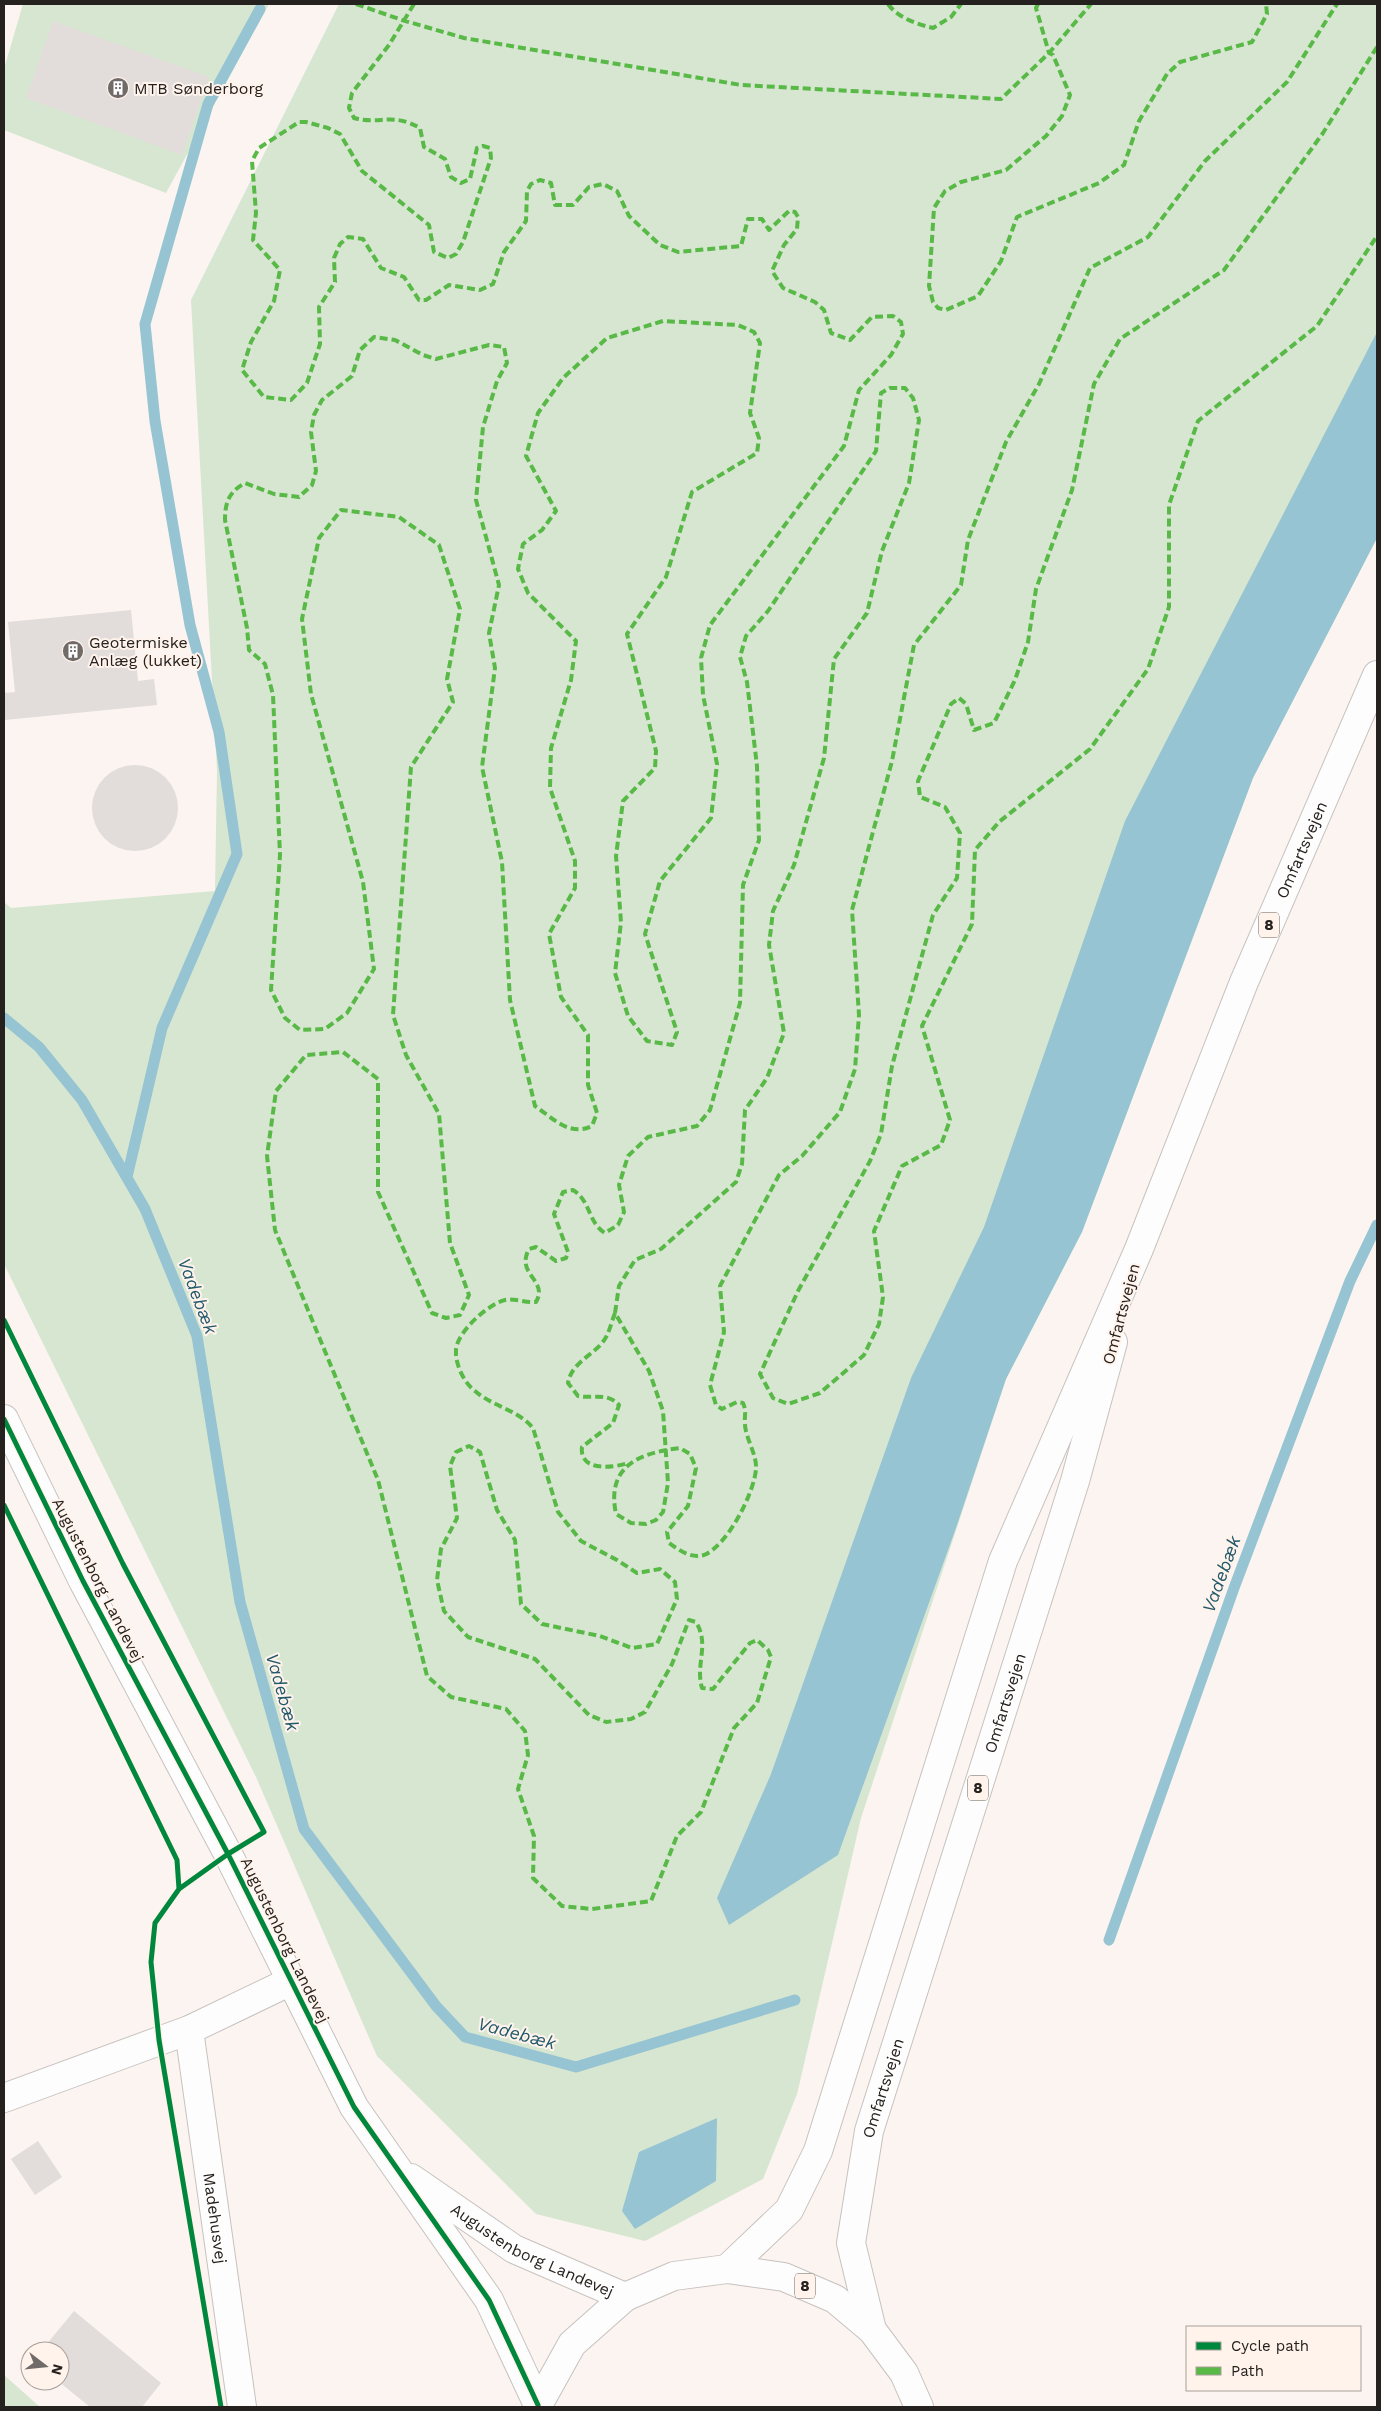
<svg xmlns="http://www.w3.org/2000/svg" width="1381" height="2411" viewBox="0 0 1381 2411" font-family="'Work Sans',sans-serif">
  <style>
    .green { fill: #d7e6d1 }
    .water { fill: #96c4d2 }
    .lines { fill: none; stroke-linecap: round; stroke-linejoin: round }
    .stream { stroke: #96c4d2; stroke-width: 11 }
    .building { fill: #e2ddda }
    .minor-casing { stroke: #c7c2bf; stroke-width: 30 }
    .tertiary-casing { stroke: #c7c2bf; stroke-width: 30 }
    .primary-casing { stroke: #c7c2bf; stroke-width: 30 }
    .trunk-casing { stroke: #c7c2bf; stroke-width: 30 }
    .minor { stroke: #fefdfd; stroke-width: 28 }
    .tertiary { stroke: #fefdfd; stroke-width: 28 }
    .primary { stroke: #fefdfd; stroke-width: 28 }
    .trunk { stroke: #fefdfd; stroke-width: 28 }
    .quiet { stroke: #58b947; stroke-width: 4; stroke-dasharray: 8 4; stroke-linecap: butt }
    .cycleway-casing { stroke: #fff3ec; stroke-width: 8 }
    .cycleway { stroke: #00873e; stroke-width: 5 }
    .labels { text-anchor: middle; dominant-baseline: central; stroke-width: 4; stroke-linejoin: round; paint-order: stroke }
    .shield { fill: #fff3ec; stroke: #66605c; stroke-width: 1 }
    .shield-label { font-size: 15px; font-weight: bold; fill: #25211e }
    .poi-label { font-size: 16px; fill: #25211e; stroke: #fff3ec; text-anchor: start }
    .street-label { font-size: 16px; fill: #25211e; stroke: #fff3ec }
    .water-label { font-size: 18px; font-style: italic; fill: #225a6b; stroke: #fff3ec }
  </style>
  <rect width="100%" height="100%" fill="#fbf4f0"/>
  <path class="green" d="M23,4H269L166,193L4,130V69Z
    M339,4H1377V538L1253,778L1082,1232L1006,1379L861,1818L797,2094L763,2179L645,2241L536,2214L377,2056L256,1777L4,1264V902L11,908L215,891L217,771L191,300Z
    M4,2375L40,2407H4Z"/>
  <path class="water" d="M1377,332V538L1253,778L1082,1232L1006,1379L956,1528L838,1855L729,1925L717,1898L771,1774L911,1378L984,1227L1125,821Z
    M717,2118L716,2181L635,2229L622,2211L639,2152Z"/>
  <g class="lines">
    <path class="stream" d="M4,1018L39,1047L82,1100L145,1209L197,1336L240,1602L304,1829L436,2006L465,2037L576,2067L795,2000
      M127,1177L162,1028L237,854L219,732L190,625L155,421L145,324L208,104L260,9
      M1109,1940L1234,1588L1350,1281L1377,1225"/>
  </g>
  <path class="building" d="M53,21L209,77L182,155L26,98Z
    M131,610L138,681L154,679L157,705L5,720L4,693L15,692L8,622Z
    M92 808a43 43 0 1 1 86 0a43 43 0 1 1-86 0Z
    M38,2141L62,2177L35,2195L11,2159Z
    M74,2311L161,2383L142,2407H90L58,2381H60V2351H41Z"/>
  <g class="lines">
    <g class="minor-casing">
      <g id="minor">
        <path id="s1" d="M189,2030L242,2407"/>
        <path d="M4,2098L189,2030L291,1981"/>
      </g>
    </g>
    <g class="tertiary-casing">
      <g id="tertiary">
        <path d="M4,1419L83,1581L228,1854L354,2107L489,2300L538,2405"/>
        <path id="s2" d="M411,2178L514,2249L625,2297"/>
      </g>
    </g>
    <g class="primary-casing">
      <path id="primary" d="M537,2407L572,2344L625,2297L674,2276L727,2269L784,2277L835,2299L872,2330L904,2373L919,2407"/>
    </g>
    <g class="trunk-casing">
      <g id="trunk">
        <path id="s3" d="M727,2269L789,2210L818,2151L1003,1561L1139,1249L1244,982L1377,675"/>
        <path id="s4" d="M872,2330L851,2243L869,2131L1075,1481L1113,1342"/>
      </g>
    </g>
    <use href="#minor" class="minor"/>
    <use href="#tertiary" class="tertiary"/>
    <use href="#primary" class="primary"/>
    <use href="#trunk" class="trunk"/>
    <path class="quiet" d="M356,4L402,20L464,38L741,85L1001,99L1049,53L1091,4
      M414,4L389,45L352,93L349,108L354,118C380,125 392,112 420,128L424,147L445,159L451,177L461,183L470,179L477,148L483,146L490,148L491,158L463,242L456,254L448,258L434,252L429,225L362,171L340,134L328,128L306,122H299L259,148L252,161L256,213L253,240L280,270L274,301L251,342L242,370L264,397L291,400L307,383L320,344L319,307L335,282L334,258L340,244L348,237L363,239L381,268L404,277L419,300H426L449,285L480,290L493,284L504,252L526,221L527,191L531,184L540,180L551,183L555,205H573L589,187L603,184L617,191L629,216L660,245L678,252L741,246L748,219H762L769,230L789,211L795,212L798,217L797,229L784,245L772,271L783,288L815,302L824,310L831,333L850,340L872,317L893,316L901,322L903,334L891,355L859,390L844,446L710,625L701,658L703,695L717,764L711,818L660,881L645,934L677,1032L672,1045L647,1041L628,1016L615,973L621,922L616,856L623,801L655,768L656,751L627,634L666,577L692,492L757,453L759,438L750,413L760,343L754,332L738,325L663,321L607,338L563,378L538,413L526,456L556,511L542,530L523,544L518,569L528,593L576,641L571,680L551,748L550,788L575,861V888L549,934L561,997L588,1035V1085L597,1113L592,1126C569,1137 553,1118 535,1106L510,1000L502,862L482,767L495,668L489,633L499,585L476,500L483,427L497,381L507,363L504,347L489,345L436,359L423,355L395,340L374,337L360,350L352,376L322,400L314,415L311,432L316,471L312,485L299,497L274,494L245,483C229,492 225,502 225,520L247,628L249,650L265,664L273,695L280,855L271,990L285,1018L300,1030L325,1029L347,1013L374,969L363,882L311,694L302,619L319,538L341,510L399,517L439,545L460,609L447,679L453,702L411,767L393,1015L406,1055L439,1114L450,1243L469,1295L460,1315L446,1318L432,1313L378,1192V1079L343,1052L306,1055L276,1091L267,1156L275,1230L378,1480L427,1676L451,1697L506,1709L525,1731L528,1755L518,1789L534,1836L533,1878L562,1906L592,1909L651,1901L677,1836L701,1812L734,1728L757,1703L771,1657L768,1650L757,1640L750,1643L713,1689L702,1688C695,1664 710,1645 696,1622L689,1620L672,1664L645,1712L631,1719L606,1722L589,1715L535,1659L468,1637L444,1611L437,1580L441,1549L457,1518L450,1466L456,1452L469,1446L480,1452L497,1510L515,1540L521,1604L542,1624L600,1636L632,1648L657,1644L677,1599L675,1582L660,1569L637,1573L617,1560L581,1541L558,1512L533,1428C518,1410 492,1406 475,1391C464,1383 455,1364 456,1350C457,1332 488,1304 505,1300C514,1298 526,1303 536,1302C549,1280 515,1275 529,1249L536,1247L556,1261L566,1258L568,1252L554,1214L563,1192L573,1190C591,1201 588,1223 605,1233L618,1225L624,1212L619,1185L628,1156L648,1137L697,1126L710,1110L740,1003L743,885L759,840L757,766L747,682L740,657L746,636L768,611L876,451L881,393L890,388H905L913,398L919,420L909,483L882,551L867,613L834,659L824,758L794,865L773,911L769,945L784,1033L767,1078L745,1110L742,1164L736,1182L661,1249L635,1260L619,1286L615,1313L649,1371L663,1411L668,1483L663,1512L656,1520L646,1524L631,1523L616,1514C606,1466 639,1453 680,1448L690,1454L696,1468L688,1506L667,1532L669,1543C679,1550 691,1559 704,1555C727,1546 754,1494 756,1469C757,1455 746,1439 745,1425C744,1416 747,1412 743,1403L737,1402L722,1409L716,1405L710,1385L724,1332L720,1286L779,1175L802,1156L840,1112L855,1069L859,1015L852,910L892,761L914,645L961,585L968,540L1006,442L1039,384L1090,268L1148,237L1205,161L1287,82L1337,4
      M888,4C898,18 917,24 933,28L951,17L961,4
      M1038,4L1036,8L1049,53L1053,55L1070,95L1062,116L1046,136L1006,170L961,182L945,191L934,208L929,286L933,302L938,308L946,310L978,296L1001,261L1017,217L1099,183L1124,165L1139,121L1167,74L1180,62L1252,42L1267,14L1266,4
      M1377,47L1323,133L1224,270L1120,339L1094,384L1072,490L1036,589L1028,642L1015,680L994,723L974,730L966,704L959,698L951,704L918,781L920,797L945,807L960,833L957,878L933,915L892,1066L881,1134L870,1161L798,1291L760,1374L773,1398L788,1404L820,1393L864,1355L879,1324L883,1297L874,1231L902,1166L941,1145L950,1120L922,1026L972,924L975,850L999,822L1090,749L1148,669L1169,607V505L1198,421L1317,326L1377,236
      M615,1313C611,1323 609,1335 602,1343C591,1356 571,1364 568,1383L578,1396C592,1399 608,1392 619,1405L613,1423L582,1447C579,1472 613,1468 628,1463"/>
    <g class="cycleway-casing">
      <path id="cycleway" d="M4,1320L123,1564L264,1832L228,1854L179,1889L155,1923L151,1962L159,2040L221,2407
        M4,1419L83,1581L228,1854L354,2107L489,2300L538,2405
        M4,1505L177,1860L179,1889"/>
    </g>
    <use href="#cycleway" class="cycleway"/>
  </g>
  <defs>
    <g id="building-disc" transform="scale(1.125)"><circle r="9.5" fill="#706b68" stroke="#fff3ec"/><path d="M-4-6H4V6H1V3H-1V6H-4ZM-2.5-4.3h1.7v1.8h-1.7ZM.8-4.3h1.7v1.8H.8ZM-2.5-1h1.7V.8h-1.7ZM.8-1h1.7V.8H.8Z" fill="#fff"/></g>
  </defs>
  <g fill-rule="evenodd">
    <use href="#building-disc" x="118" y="88"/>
    <use href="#building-disc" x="73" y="651"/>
  </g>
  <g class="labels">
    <g class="shield">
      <rect x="1259" y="912.5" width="20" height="25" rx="4"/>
      <rect x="968" y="1775.5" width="20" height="25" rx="4"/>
      <rect x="795" y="2273.5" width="20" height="25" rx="4"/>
    </g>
    <g class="shield-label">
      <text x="1269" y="925">8</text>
      <text x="978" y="1788">8</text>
      <text x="805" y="2286">8</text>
    </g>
    <g class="poi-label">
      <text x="134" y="88">MTB Sønderborg</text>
      <text x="89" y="642">Geotermiske<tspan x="89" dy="18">Anlæg (lukket)</tspan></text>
    </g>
    <g class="street-label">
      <text stroke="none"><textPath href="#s3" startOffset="1541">Omfartsvejen</textPath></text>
      <text transform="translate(1121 1314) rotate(-75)">Omfartsvejen</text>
      <text transform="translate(98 1580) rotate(63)">Augustenborg Landevej</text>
      <text stroke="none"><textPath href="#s4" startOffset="652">Omfartsvejen</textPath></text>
      <text transform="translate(285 1940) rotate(64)">Augustenborg Landevej</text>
      <text stroke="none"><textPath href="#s4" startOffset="248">Omfartsvejen</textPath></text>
      <text stroke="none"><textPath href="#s1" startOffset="190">Madehusvej</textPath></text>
      <text stroke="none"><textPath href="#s2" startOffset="142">Augustenborg Landevej</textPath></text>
    </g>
    <g class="water-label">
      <text transform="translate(198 1296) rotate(69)">Vadebæk</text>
      <text transform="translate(1221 1574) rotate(-70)">Vadebæk</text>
      <text transform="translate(283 1692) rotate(74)">Vadebæk</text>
      <text transform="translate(517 2033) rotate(15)">Vadebæk</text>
    </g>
  </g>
  <rect width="1381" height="2411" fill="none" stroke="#25211e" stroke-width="10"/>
  <rect x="1186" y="2326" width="175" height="65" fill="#fff3ec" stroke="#a89f9a"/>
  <rect x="1196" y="2342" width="25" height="8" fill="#00873e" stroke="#a89f9a"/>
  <text x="1231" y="2351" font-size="15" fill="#25211e">Cycle path</text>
  <rect x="1196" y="2367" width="25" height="8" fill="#58b947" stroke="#a89f9a"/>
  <text x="1231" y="2376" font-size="15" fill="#25211e">Path</text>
  <g transform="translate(45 2366) rotate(106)"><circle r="24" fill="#fff3ec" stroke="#a89f9a"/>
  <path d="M0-4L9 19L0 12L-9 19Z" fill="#706b68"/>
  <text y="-8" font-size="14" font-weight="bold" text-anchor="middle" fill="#25211e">N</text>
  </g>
</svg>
